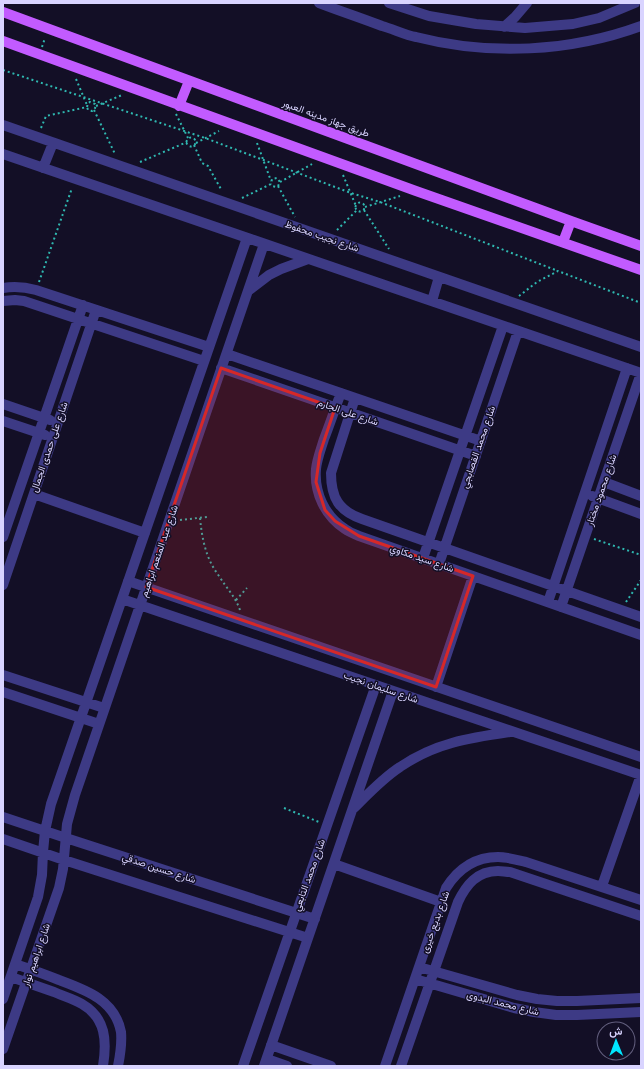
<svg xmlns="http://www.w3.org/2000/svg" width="644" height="1069" viewBox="0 0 644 1069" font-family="Arial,Vazirmatn,sans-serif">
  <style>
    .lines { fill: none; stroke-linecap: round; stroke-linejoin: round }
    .path { stroke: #2fb8b0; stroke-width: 2; stroke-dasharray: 2 3; stroke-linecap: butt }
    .minor { stroke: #3d3a85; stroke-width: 10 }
    .major { stroke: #c25bff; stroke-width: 10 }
    .marked { fill: #d62828; fill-opacity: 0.2; stroke: #d62828; stroke-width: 3; stroke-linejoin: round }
    .labels { text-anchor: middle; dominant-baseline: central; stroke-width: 3; stroke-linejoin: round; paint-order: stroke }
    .street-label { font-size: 10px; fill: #d9d4ff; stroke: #130f26 }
  </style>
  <rect width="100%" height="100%" fill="#130f26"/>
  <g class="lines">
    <path class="path" d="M42,47L45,38
      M3,70L205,138L351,193L380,202L558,271
      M76,79L87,105
      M96,106L122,95
      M94,110L115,154
      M176,114L188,138
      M41,128L46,116L87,107L88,103L90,102L95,104L96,106L94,110L92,111L88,110L87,107
      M186.5 142a4.5 4.5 0 1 1 9 0a4.5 4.5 0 1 1-9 0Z
      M196,143L219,131
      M257,143L271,181
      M194,145L202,163L208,166L222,191
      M140,162L187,142
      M343,175L356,206
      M280,182L312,164
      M278,186L295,217
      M242,198L271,184L272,179L277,178L280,182L278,186L276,187L272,186L271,184
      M355.5 207a4.5 4.5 0 1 1 9 0a4.5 4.5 0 1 1-9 0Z
      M365,207L400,196
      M364,210L389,249
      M337,230L357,210
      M39,282L72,188
      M519,296L537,282L558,271L641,303
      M200,518C202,539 206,559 219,576C227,589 235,596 240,610
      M180,520L207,517
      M594,539L641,555
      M641,561V563
      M236,600L247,588
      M626,602L641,580
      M284,808L319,822"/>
    <path class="minor" d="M319,3C340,11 361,18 382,26C393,29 405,35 416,37C490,56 570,52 641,26
      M389,3L429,16L476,24L525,28L573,24L599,18L635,3
      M504,27L515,17L527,3
      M3,125L641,347
      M3,154L641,373
      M43,168L53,143
      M3,288C15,286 25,287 36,290L209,347
      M248,291L269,275L281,269L308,259
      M3,301L15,300L24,301L204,361
      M432,301L439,277
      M227,354L481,441
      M221,368L476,456
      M341,393C335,408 330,424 324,439C321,449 317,459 316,469C314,493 325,516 345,529C349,532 354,534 359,536L641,635
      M355,398L331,473C331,498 339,511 362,519L641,617
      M3,404L50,420
      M3,421L45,435
      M604,482L641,496
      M34,494L145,533
      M592,496L641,514
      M3,537L83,305
      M423,558L503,326
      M439,564L518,331
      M128,581L641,757
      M3,585L96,310
      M122,599L641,775
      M548,602L627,368
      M561,607L641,373
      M3,675L104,708
      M436,687L473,576
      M3,692L99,724
      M354,808C369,793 383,778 400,767C435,743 469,738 510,732
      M3,817L66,838L315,919
      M3,839L64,860L308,938
      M334,864L441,902
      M602,886L641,775
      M15,964C30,969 44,974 59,980C86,990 115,1000 121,1032C122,1043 120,1056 118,1066
      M419,967L517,995L537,999L557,1001H577L641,998
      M11,977C25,982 40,987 54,992C63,996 74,999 82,1004C106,1018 107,1041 103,1066
      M415,979L514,1008L534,1012L556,1015H577L641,1012
      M3,999L38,897L42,875L43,852L45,831L51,804L247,238
      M271,1045L331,1066
      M3,1049L59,888L63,869L67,824L75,795L264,244
      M267,1059L287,1066
      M243,1066L376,685
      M264,1066L393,691
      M385,1066L446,888C458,869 475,857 498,857C507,857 517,860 526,862L641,900
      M401,1066L458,902C466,885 477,871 498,871C502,871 506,872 510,872L641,916"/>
    <path class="major" d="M3,12L571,221L641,246
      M3,41C140,92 278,141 416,191C491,217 566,243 641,270
      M179,106L189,81
      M563,242L571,221"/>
  </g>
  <path class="marked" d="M221,368L335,408L320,453L316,482L325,510L335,521L359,536L473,576L436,687L146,587Z"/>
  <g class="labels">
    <g class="street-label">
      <text transform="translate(326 118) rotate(20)">طريق جهاز مدينه العبور</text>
      <text transform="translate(322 236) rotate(19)">شارع نجيب محفوظ</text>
      <text transform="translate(348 412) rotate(19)">شارع على الجارم</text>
      <text transform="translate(49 447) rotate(-71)">شارع على حمدى الجمال</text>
      <text transform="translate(478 447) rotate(-71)">شارع محمد القصابجي</text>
      <text transform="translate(601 490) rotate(-71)">شارع محمود مختار</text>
      <text transform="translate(159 551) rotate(-71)">شارع عبد المنعم ابراهيم</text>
      <text transform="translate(422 558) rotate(19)">شارع سيد مكاوي</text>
      <text transform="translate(381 687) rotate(19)">شارع سليمان نجيب</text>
      <text transform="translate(159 868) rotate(18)">شارع حسين صدقي</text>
      <text transform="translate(309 875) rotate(-70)">شارع محمد التابعي</text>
      <text transform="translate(435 922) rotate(-70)">شارع بديع خيرى</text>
      <text transform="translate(36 955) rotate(-71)">شارع ابراهيم نوار</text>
      <text transform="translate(503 1003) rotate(14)">شارع محمد البدوى</text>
    </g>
  </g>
  <rect width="644" height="1069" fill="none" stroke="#d9d4ff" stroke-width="8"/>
  <g transform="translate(616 1041) rotate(359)"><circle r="19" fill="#130f26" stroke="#625e7d"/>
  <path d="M0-3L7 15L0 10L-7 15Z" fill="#00e5ff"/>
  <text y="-6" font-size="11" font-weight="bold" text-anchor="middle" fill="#d9d4ff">ش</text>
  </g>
</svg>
